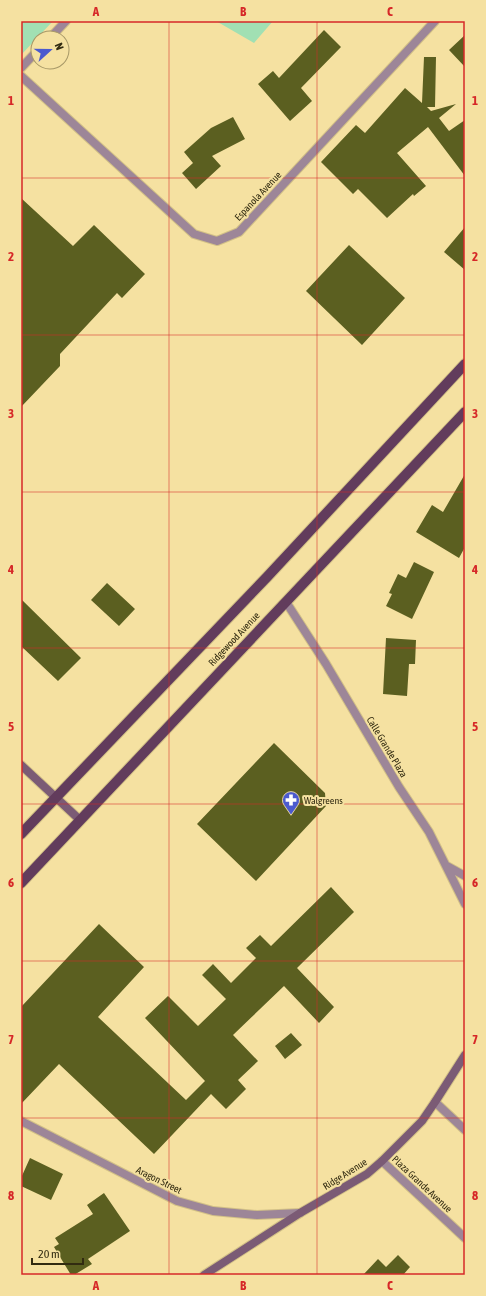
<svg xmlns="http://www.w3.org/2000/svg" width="486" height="1296" viewBox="0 0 486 1296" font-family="'Asap Condensed',sans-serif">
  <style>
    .green { fill: #a1e0b3 }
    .building { fill: #5b5f20 }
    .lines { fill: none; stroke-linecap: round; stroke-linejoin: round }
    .street-casing { stroke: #d2c087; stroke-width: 10 }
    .secondary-casing { stroke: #d2c087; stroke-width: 10 }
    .primary-casing { stroke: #d2c087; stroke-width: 12 }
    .street { stroke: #9d8698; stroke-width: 8 }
    .secondary { stroke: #7b5b75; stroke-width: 8 }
    .primary { stroke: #623c5c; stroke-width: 10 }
    .grid { fill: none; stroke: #d62828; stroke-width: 1; stroke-opacity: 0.55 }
    .labels { text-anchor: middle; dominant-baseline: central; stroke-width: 4; stroke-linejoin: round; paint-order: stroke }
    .street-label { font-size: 10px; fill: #322b11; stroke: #f5e1a1 }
    .poi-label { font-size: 10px; fill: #322b11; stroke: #f5e1a1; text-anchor: start }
    .neatline { fill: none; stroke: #d62828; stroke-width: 1.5 }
    .grid-label { font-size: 13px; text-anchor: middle; font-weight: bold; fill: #d62828 }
  </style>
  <rect width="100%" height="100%" fill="#f5e1a1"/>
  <path class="green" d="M21,21H53L21,55Z
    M216,21H273L254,43Z"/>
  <path class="building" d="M324,30L341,47L301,88L312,101L290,121L258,84L273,71L279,78Z
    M465,35V67L449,50Z
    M424,57H436L435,107H427L431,111L456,104L439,118L449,131L465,120V176L428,127L397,153L426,186L414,196L413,194L387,218L358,189L353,194L321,162L356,125L365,133L405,88L422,103Z
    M233,117L245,139L212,156L221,166L196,189L182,173L193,163L184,152L211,128Z
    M21,198L73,246L94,225L145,274L122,298L117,293L60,354V366L21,407Z
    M465,227V270L444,252Z
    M349,245L405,298L362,345L306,291Z
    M465,474V547L459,558L416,532L432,505L443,512Z
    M414,562L434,572L412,619L386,606L392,594L389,593L398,574L406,578Z
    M107,583L135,609L119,626L91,600Z
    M21,599L81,658L58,681L21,646Z
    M386,638L416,640L415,664H409L407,696L383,694Z
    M274,743L325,793L326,806L256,881L197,824Z
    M331,887L354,912L297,968L334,1007L319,1023L284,986L233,1035L258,1061L238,1080L246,1089L226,1109L211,1094L154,1154L59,1064L21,1104V1007L99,924L144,967L98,1017L186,1100L205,1081L145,1018L168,996L198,1026L226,999L202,975L213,964L231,983L256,958L246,948L260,935L271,946Z
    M291,1033L302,1045L285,1059L275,1046Z
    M30,1158L63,1174L51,1200L21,1186V1178Z
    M104,1193L130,1231L88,1259L92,1264L74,1275H71L54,1247L59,1244L55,1238L93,1214L87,1205Z
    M398,1255L410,1267L403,1275H363L378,1259L386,1267Z"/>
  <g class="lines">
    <g class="street-casing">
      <path id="street" d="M50,38L66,21
        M21,68L38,50
        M21,76L194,234L217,241L239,232L435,21
        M286,602L326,664L399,787L429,832L465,904
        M447,866L465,876
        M435,1102L465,1130
        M21,1121L177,1201L213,1211L257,1215L300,1213
        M382,1161L465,1238"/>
    </g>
    <g class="secondary-casing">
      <path id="secondary" d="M21,765L80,820
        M204,1275L300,1213L367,1174L382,1161L422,1121L435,1102L465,1055"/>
    </g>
    <g class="primary-casing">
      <path id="primary" d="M21,834L267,577L465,364
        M21,883L465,412"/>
    </g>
    <use href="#street" class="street"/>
    <use href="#secondary" class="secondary"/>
    <use href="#primary" class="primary"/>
  </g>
  <path class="grid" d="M169,21V1275M317,21V1275M21,178H465M21,335H465M21,492H465M21,648H465M21,804H465M21,961H465M21,1118H465"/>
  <defs>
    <g id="pharmacy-pin" transform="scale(0.9)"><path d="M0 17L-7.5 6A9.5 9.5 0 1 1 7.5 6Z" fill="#4b5acf" stroke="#f5e1a1"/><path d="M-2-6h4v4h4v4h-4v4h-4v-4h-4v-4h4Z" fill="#fff"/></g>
  </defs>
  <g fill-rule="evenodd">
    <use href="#pharmacy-pin" x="291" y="800"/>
  </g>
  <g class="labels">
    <g class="street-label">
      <text transform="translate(258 196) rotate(-47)">Espanola Avenue</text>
      <text transform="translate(234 639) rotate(-47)">Ridgewood Avenue</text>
      <text transform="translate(387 747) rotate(59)">Calle Grande Plaza</text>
      <text transform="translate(345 1174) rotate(-32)">Ridge Avenue</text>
      <text transform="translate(159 1180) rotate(26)">Aragon Street</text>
      <text transform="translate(422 1184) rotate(43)">Plaza Grande Avenue</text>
    </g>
    <g class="poi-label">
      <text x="304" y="800">Walgreens</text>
    </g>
  </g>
  <rect width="486" height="1296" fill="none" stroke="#f5e1a1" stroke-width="44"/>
  <g transform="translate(50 50) rotate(69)"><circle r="19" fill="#f5e1a1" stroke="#a79867"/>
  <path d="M0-3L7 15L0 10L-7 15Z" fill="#4b5acf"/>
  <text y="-6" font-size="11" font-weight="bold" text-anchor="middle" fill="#322b11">N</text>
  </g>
  <path d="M32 1258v6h51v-6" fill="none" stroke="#322b11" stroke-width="2"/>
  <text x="38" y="1258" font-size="12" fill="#322b11" stroke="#f5e1a1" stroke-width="3" paint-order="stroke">20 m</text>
  <rect x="22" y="22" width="442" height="1252" class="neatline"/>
  <g class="grid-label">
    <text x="96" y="16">A</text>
    <text x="243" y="16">B</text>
    <text x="390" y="16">C</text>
    <text x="11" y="105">1</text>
    <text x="475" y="105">1</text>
    <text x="11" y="261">2</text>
    <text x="475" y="261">2</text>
    <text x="11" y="418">3</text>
    <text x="475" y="418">3</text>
    <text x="11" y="574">4</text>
    <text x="475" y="574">4</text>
    <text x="11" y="731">5</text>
    <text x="475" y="731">5</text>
    <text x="11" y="887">6</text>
    <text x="475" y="887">6</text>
    <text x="11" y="1044">7</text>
    <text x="475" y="1044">7</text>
    <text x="11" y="1200">8</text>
    <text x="475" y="1200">8</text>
    <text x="96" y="1290">A</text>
    <text x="243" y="1290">B</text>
    <text x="390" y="1290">C</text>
  </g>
</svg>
